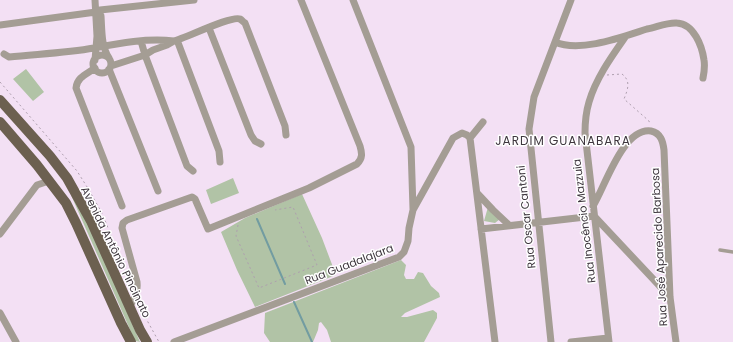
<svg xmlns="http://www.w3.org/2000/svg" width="733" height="342" viewBox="0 0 733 342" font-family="Poppins,sans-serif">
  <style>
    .green { fill: #b1c3a6 }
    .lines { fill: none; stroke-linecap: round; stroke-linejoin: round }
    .stream { stroke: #729ca1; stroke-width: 2 }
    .path { stroke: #ae9fae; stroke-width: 1; stroke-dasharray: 2 3; stroke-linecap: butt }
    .service { stroke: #a49d94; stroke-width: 3.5 }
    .minor { stroke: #a49d94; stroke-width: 7 }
    .primary { stroke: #6c6050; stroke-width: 10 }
    .labels { text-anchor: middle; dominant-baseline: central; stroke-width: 3; stroke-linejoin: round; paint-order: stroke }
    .street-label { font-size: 11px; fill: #3e363e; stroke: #fff }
    .neighbourhood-label { font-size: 12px; letter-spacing: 1px; fill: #3e363e; stroke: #fff }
  </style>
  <rect width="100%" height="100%" fill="#f3e0f4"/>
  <path class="green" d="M26,69L44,92L33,101L13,79Z
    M233,178L239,193L211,204L206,190Z
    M302,194L322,238L336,275L255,307L237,270L221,232L245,218Z
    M71,195L79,201L140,342L135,341Z
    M488,207L500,219L495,223L484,221Z
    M401,260L406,265L404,275L406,279H414L418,272L423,273L431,286L439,293L440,297L405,313L401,317H407L433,310L437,313V318L424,342H331L327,330L321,322L319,323L318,330L313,342H270L264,333L265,313Z"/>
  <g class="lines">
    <path class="stream" d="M257,219L285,284
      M294,302L312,342"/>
    <path class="path" d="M607,75L622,74C631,81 628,89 624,99L649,121L650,125
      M0,82L77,171L89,190L103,215L130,285
      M238,225L236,236L259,288L317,265L293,207L275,210
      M138,304L159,342"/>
    <path class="service" d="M720,250L733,252"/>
    <path class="minor" d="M353,0L411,147L413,209
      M101,16C102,30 101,46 109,58
      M0,25L96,12L100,10L194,0
      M209,28L251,135L255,141L261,144
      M177,40L219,151L220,162
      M141,41L145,55L187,166L193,171
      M555,42C580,53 622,37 647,29C657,27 668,22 677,23C694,24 702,46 704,60C705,66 704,73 703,78
      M4,54L9,57C37,54 66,53 94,48C120,43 147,38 174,41
      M93 64a9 9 0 1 1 18 0a9 9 0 1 1-18 0Z
      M95,60L97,36L95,0
      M111,66L145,55L153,50L167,45L174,41C186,38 232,15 240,19C242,20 243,22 245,23L285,126L286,135
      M95,68C87,74 77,77 76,88L122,206
      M109,69L158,191
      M470,138L483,122
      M477,193L493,210L509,225
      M593,206C605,187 623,127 651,131C661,133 663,142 664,150L670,297L676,342
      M481,229L594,216L670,297
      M0,234L37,185L49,181
      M130,306C135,298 138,292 137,282L122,228L123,223L127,220L192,197L195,199L208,229L309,188L357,164C363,158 362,153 360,146L301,0
      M0,313L16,342
      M174,342L399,257L404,252L408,241L409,228L413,210L453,138L462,133L467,135L470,138L495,342
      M551,342L529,129L534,97L571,0
      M571,342L608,338
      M609,342L585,133C585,123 586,112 589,102C596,78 612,56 626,36"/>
    <path class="primary" d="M0,100L50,156L67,178L91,221L140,330L147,342
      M0,122L37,165L66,203L76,223L121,323L131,342"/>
  </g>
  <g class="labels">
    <g class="street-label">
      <text transform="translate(526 217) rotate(-96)">Rua Oscar Cantoni</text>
      <text transform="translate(584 221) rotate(-97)">Rua Inocêncio Mazzuia</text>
      <text transform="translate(659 247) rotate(-93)">Rua José Aparecido Barbosa</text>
      <text transform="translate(116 252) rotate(64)">Avenida Antônio Pincinato</text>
      <text transform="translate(349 264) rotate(-21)">Rua Guadalajara</text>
    </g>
    <g class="neighbourhood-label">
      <text x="563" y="140">JARDIM GUANABARA</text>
    </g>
  </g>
</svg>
